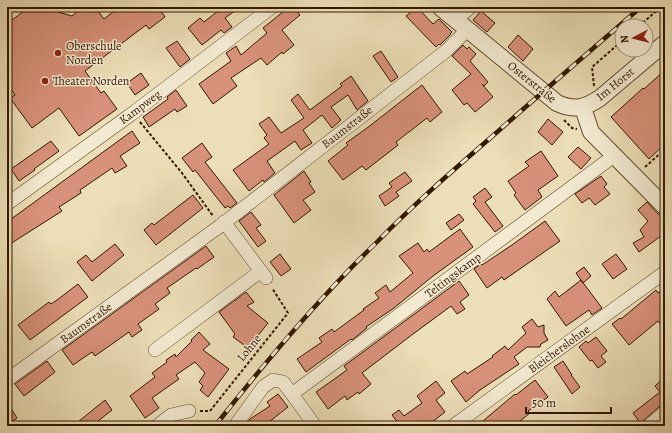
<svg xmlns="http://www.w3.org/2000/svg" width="672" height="433" viewBox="0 0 672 433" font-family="Alegreya,serif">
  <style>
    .building { fill: #d8917b; stroke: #331800 }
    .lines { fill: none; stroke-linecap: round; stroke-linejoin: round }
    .minor-casing { stroke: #614a2e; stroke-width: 14 }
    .tertiary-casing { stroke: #614a2e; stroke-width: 18 }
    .path { stroke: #331800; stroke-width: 2; stroke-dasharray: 3 2; stroke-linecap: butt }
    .minor { stroke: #f3ead1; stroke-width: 13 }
    .tertiary { stroke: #f3ead1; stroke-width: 16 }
    .rail-casing { stroke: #331800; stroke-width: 4.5 }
    .rail { stroke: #f3ead1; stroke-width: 3; stroke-dasharray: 9; stroke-linecap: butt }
    .poi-dot { fill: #8f2418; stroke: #f3ead1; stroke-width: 1.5 }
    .labels { text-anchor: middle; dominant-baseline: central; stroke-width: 3; stroke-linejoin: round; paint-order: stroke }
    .poi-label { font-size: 12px; fill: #331800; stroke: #f3ead1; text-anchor: start }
    .street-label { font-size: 12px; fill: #331800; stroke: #f3ead1 }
  </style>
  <rect width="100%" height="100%" fill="#ecdeb8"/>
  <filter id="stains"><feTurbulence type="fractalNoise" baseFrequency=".005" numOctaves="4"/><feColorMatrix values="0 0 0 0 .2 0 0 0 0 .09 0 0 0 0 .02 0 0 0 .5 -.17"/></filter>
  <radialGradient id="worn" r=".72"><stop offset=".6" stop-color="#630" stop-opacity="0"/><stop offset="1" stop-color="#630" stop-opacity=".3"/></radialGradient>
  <path class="building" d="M29,7H56L55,11L72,16L82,7H95L104,19L119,7H158L165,17L149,29L146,25L85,71L101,93L104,91L117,109L79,136L59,108L32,128L10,98L15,95L7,83V24Z
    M223,7H240L225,18L232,27L224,33L221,30L202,45L188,28L200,18L204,22Z
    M281,7H294L300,15L282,30L294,45L283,54L282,52L267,65L261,58L231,78L237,86L213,104L199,84L231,61L226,53L236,46L241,55L267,33L263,28L284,11Z
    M417,7L433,24L439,19L452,32L450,34H451L440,45L439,44L436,47L406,16Z
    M481,11L495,23L487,32L473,20Z
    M518,35L533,49L523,61L508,47Z
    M177,41L190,59L180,67L166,48Z
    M463,45L467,49L469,47L476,54L470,61L488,82L484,86L482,84L493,97L475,112L467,103L464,105L452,90L471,74L452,56Z
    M381,51L398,77L391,82L373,56Z
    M665,70V144L649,159L611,117L643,88L644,89Z
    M141,73L149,85L135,95L127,83Z
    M351,76L368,101L357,110L348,95L331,107L341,120L332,128L322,115L303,130L312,143L301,150L295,141L267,161L275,173L264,182L263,180L249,191L233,170L269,144L264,138L267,135L259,124L269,117L281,133L304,118L291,100L298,94L310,110L342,86L340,84Z
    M422,85L442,112L430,122L427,118L396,142L398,145L366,170L362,166L343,180L328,161L348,145L346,143L367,128Z
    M176,90L187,106L177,112L175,109L149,127L143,117L168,99L167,97Z
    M548,119L563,132L552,145L538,132Z
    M132,131L140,143L120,156L127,166L115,173L112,168L80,190L81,193L59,207L62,211L7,246V222Z
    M51,141L59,151L34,169L35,170L19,181L11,169Z
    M202,143L212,157L205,162L237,203L230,208L228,206L225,208L195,170L193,172L182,158Z
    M578,147L591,158L581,169L568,157Z
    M541,151L558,176L538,190L542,197L525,210L514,195L516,193L508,181L529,166L525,162Z
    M304,171L311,182L309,183L315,192L303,200L311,210L294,223L274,195Z
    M405,172L412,181L396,192L399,196L385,206L379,196L392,187L389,183Z
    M601,176L607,184L604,187L610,194L595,205L589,198L582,203L575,194Z
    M485,188L492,197L485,202L503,226L495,232L473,204L476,201L473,197Z
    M193,195L203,208L156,245L144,230L152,223L154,225Z
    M647,202L658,214L665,218V233L639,252L633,243L644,237L640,230L648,221L638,210Z
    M251,212L261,225L256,228L266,241L258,247L239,221Z
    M459,214L464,220L451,230L446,223Z
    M545,221L560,241L504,280L502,277L487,288L474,269L481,264L482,265L512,245Z
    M460,229L473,247L433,276L394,308L366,327L367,328L352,340L351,339L306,372L297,359L322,342L319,338L332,329L334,332L364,310L363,309L379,298L375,293L386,285L390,292L413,273L399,256L418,243L424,252L427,249L429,252Z
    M115,244L124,255L92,281L77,262L86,255L92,262Z
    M206,246L214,257L197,269L196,268L167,288L170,293L155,304L159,309L138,324L142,330L132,337L129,332L95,356L92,352L73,365L62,350Z
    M280,254L291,269L281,276L270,262Z
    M616,254L627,269L613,279L602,264Z
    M584,267L591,276L583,283L576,273Z
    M581,280L602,308L592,315L589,310L566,326L547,299L555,291L559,297Z
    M459,281L469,295L460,302L465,309L457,314L451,306L413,334L362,373L371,384L359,394L358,392L347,400L345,396L328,409L316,392L347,370L344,366Z
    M78,284L88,297L30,340L18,325L49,302L51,304L57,300Z
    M665,288V330L658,321L629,345L612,324L620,318L621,319L656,290L658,293Z
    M246,292L254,302L247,306L268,323L248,348L233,337L235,334L219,312Z
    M532,319L538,327L544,325V333L548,340L541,344L540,347H527L514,357L519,364L480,390L466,402L451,381L465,371L467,374L493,357L492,356L505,346L508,350L526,333L522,327Z
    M199,332L210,344L203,350L229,369L208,397L200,390L203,386L199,382L205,373L195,362L176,375L179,379L152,398L159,408L145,418L130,396L155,377L152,373L167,362L166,360L175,354L176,357L192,341L191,340Z
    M596,337L607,351L601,356L606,362L598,368L592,360L590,361L579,347L586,341L588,343Z
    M47,361L55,372L24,396L15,384Z
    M563,361L572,375H571L580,387L572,394L554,367Z
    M665,377V404L660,406L644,420L641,424L633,413L660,392L655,386Z
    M535,380L548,397L528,411L530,413L514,426H477L515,394L516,395Z
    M436,381L445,393L436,400L445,412L427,426H403L400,422L398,423L392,415L399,410L404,416L422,403L417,396Z
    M278,394L288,407L264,426H245L250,419L270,406L267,402Z
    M105,400L112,410L92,426H73Z
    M7,402L17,418L7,424Z"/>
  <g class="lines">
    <g class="minor-casing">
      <path id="minor" d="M456,19L471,7
        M7,204L133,113L272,7
        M224,222L266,278
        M155,350L261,271
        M7,380L220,226L446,51L467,30
        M292,394L315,426
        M157,426L171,415L189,411
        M235,426L263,387L273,380L283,382L292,394L607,161L613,154
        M453,426L665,272
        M649,426L665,412"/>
    </g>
    <g class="tertiary-casing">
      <path id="tertiary" d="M440,7L557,103C575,111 585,108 600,98L665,43
        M583,108L591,132L665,207"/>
    </g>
    <path class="path" d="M639,26L661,7
      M594,86L592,67L622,41
      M564,120L572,128L577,129
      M140,122L182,173L213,216
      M645,167L665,149
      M200,411H210L288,313L272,288"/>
    <use href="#minor" class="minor"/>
    <use href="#tertiary" class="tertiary"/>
    <g class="rail-casing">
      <path id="rail" d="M215,426C266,361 318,299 377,242C412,206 450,173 488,140C539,95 590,51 641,7"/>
    </g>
    <use href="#rail" class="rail"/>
  </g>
  <g class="poi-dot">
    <circle cx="58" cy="53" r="4"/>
    <circle cx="45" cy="81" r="4"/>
  </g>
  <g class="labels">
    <g class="poi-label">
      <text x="66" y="46">Oberschule<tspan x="66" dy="14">Norden</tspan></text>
      <text x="53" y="81">Theater Norden</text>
    </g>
    <g class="street-label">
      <text transform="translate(532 82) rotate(39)">Osterstraße</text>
      <text transform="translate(615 84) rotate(-39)">Im Horst</text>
      <text transform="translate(140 107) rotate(-37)">Kampweg</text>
      <text transform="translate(347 127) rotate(-38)">Baumstraße</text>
      <text transform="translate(453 275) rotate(-37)">Teltingskamp</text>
      <text transform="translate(86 323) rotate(-36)">Baumstraße</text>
      <text transform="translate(249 348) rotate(-51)">Lohne</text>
      <text transform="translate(559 349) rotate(-36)">Bleicherslohne</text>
    </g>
  </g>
  <rect width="672" height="433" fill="none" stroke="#ecdeb8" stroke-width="24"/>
  <rect x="8" y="8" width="656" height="417" fill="none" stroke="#331800" stroke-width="2"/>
  <rect x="12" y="12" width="648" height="409" fill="none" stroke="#331800"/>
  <g transform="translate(634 38) rotate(263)"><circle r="19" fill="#f3ead1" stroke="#a6967d"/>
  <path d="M0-3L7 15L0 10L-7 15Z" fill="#8f2418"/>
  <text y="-6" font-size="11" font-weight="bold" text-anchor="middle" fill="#331800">N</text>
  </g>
  <path d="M526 407v6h85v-6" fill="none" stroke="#331800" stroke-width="2"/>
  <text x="532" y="407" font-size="12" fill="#331800" stroke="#f3ead1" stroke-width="3" paint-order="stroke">50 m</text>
  <rect width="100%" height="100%" filter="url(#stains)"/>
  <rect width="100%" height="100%" fill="url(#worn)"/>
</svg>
